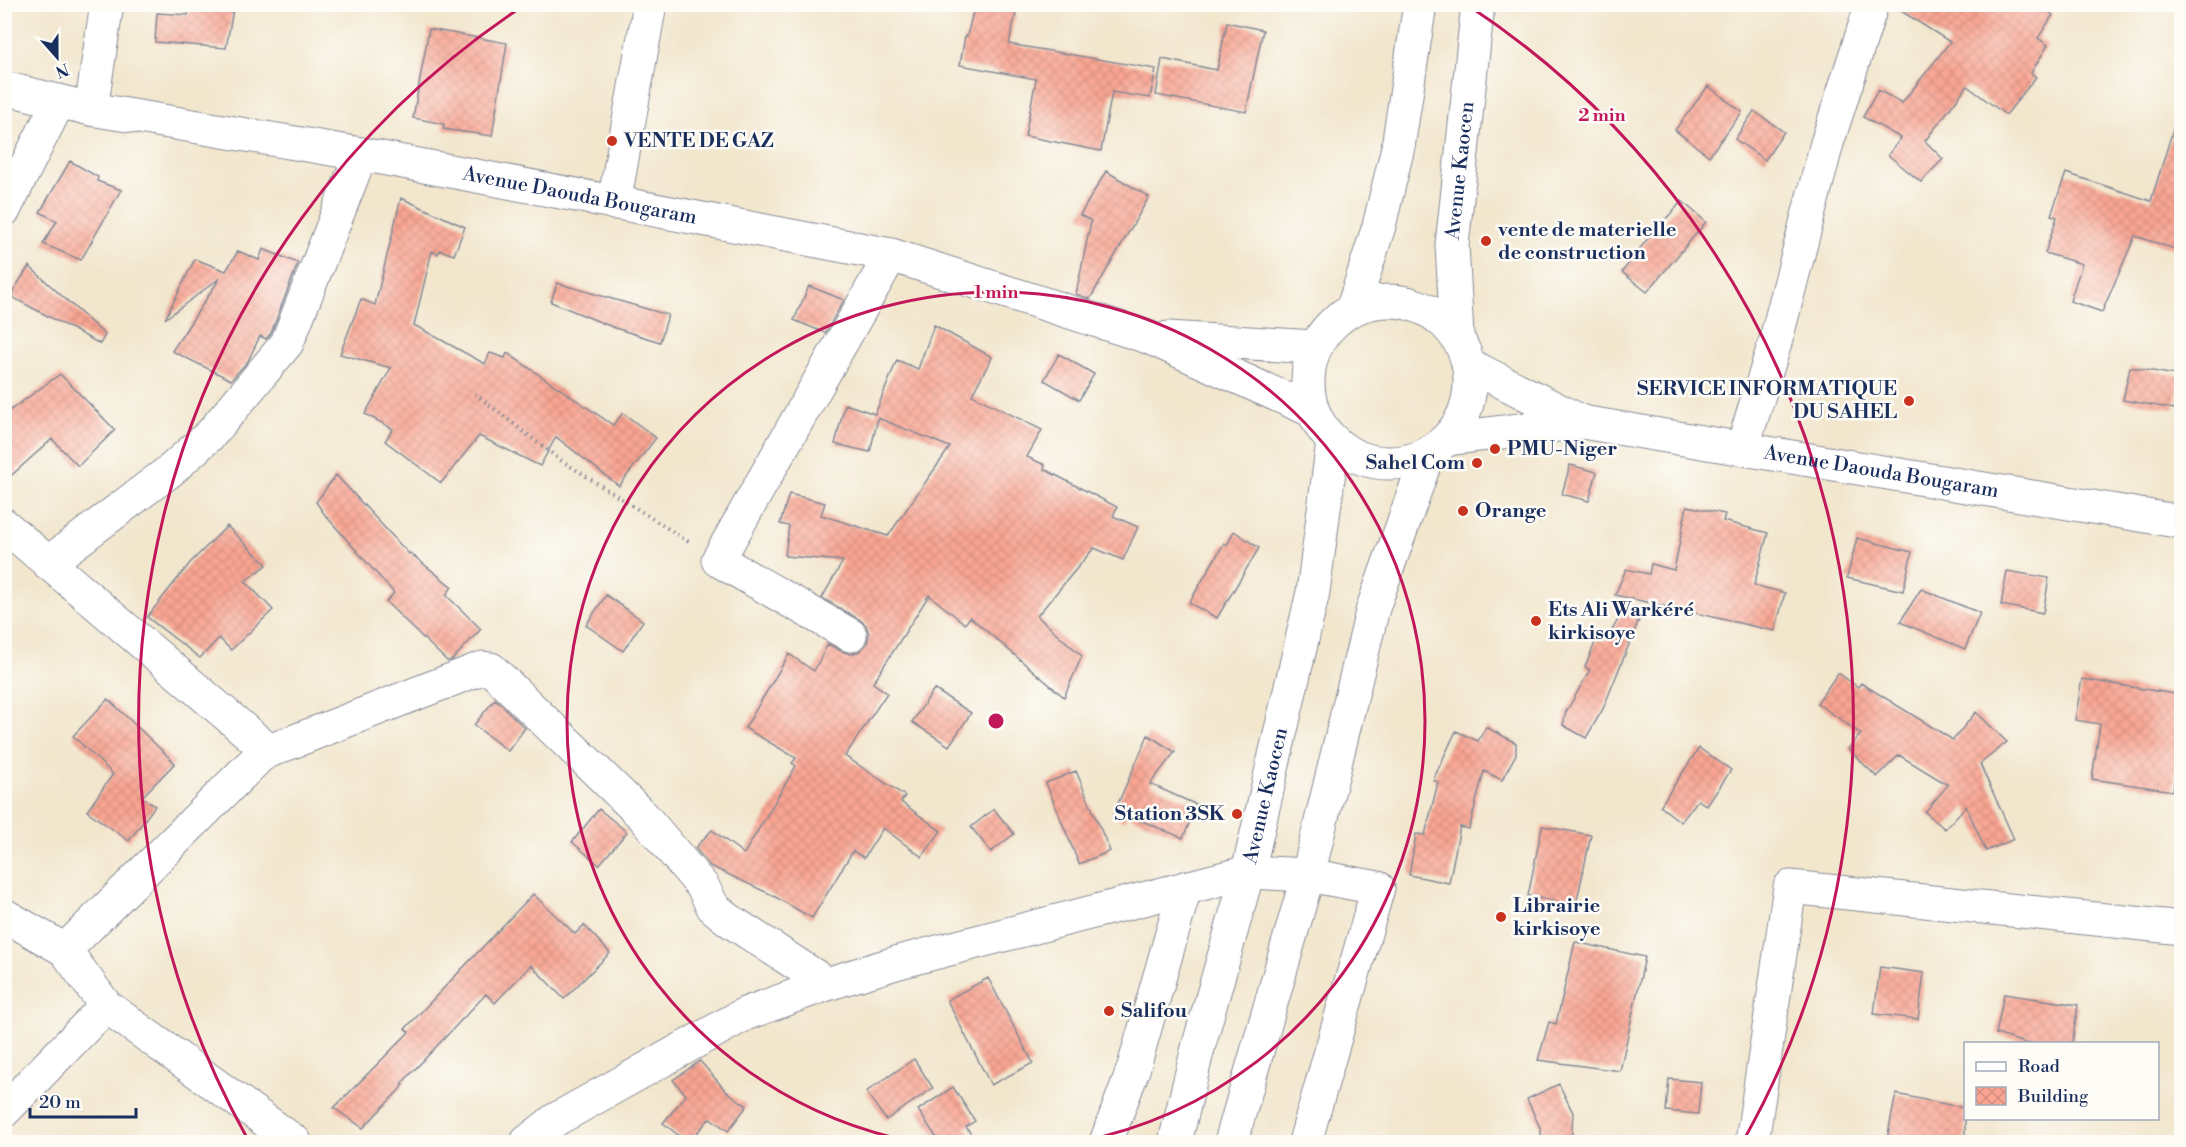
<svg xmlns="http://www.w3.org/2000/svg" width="2186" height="1147" viewBox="0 0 2186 1147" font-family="'Libre Bodoni',serif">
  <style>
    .building { fill: url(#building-cross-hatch) }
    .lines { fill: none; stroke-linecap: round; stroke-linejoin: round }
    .minor-casing { stroke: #868a96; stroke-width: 35 }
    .highway-casing { stroke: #868a96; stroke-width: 35 }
    .path { stroke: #868a96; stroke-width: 4; stroke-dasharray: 1.5 4.5; stroke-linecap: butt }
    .minor { stroke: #fff; stroke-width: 33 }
    .highway { stroke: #fff; stroke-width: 33 }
    .ring { fill: none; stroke: #c2185b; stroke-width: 3 }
    .poi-dot { fill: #c8321e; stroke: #fdfcf7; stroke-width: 2 }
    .labels { text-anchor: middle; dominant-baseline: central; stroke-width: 5; stroke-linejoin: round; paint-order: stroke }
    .poi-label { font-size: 20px; font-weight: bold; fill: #1b2f5e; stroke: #fdfcf7; text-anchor: start }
    .street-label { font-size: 20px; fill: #1b2f5e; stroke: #fdfcf7 }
    .centre { fill: #c2185b; stroke: #fdfcf7; stroke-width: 3 }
    .ring-label { font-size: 18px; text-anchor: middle; font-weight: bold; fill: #c2185b; stroke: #fdfcf7; stroke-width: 5; stroke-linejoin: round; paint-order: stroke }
  </style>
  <defs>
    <pattern id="building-cross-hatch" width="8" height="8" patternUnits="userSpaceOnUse" patternTransform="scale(1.5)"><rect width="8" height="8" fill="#f9a592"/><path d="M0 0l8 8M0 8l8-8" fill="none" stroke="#d58e80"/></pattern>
  </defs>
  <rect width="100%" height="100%" fill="#fdfcf7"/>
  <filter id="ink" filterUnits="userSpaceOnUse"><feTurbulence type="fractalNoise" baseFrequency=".0167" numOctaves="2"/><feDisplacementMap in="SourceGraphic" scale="12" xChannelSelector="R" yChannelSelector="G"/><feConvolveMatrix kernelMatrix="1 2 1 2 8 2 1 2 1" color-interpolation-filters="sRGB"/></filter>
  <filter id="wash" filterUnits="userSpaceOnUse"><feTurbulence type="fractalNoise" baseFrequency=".008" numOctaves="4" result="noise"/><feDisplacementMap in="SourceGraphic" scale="24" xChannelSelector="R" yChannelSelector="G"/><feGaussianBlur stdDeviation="1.35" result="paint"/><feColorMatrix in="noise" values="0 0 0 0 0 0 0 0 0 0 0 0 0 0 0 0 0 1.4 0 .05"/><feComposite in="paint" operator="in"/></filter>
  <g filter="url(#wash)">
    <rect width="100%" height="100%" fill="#f2e6cd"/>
    <g id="blocks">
      <path class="building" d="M190,4H234L226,48L155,42L157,13L188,15Z
        M975,4H1018L1009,44L1156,69L1150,98L1112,92L1101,151L1025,136L1036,79L960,65L965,36H967Z
        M1890,4H2037L2053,15L2038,38L2048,45L2031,73L2036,77L2006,115L1967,86L1925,141L1943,159L1921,182L1888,155L1901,138L1863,117L1878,90L1902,103L1950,42Z
        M1227,22L1263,30L1246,112L1156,95L1162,59L1217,70Z
        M429,29L507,43L492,136L443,129L444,124L413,118Z
        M1708,86L1742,112L1709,156L1675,130Z
        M1754,111L1784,132L1765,160L1735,139Z
        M2175,123L2181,124V251L2135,236L2102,312L2070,301L2082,264L2045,253L2057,217L2051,215L2066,173L2151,201Z
        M70,161L98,177L97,181L121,190L81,260L43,244L57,221L40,212Z
        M1106,171L1149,197L1090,299L1076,294L1091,221L1080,215Z
        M401,198L465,227L454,255L440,250L438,254L432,251L414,325L485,364L490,353L505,358L507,353L613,425L623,413L656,438L619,486L556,437L540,466L479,436L441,483L385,441L393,429L365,414L391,368L340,354L361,299L375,305Z
        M1682,201L1706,222L1647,292L1622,272L1645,242Z
        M263,249L298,263L271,333L266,339L260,336L248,361L231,380L172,351L220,278L165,319L195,259L226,271L238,251L259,260Z
        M29,266L105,335L100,344L10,296Z
        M557,283L668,315L660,342L615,328L551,302Z
        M809,286L844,300L825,333L794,320Z
        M934,325L992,357L972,395L1042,430L1027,457L1045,465L1044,469L1117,507L1113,516L1138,527L1123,560L1094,548L1037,616L1082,656L1064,697L970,617L965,624L929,595L873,683L887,693L845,756L905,796L901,802L941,831L922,857L883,828L864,858L853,851L812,918L770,894L710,866L695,848L712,830L744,854L796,766L792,763L796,758L745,728L789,654L814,671L828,644L841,651L851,654L860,651L867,644L869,634L866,625L859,619L822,598L843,561L785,556L789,526L780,524L789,494L825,503L821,515L888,536L950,447L878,418L870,452L835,444L845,404L875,414L897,360L918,369Z
        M1059,354L1094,374L1079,400L1044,380Z
        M2130,367L2181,376L2174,409L2123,400Z
        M60,374L115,430L78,466L52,439L4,482V415Z
        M1570,465L1597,472L1589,501L1562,494Z
        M336,475L409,554L410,553L452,587L446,595L481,629L452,660L447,661L386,602L394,593L325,515L316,502Z
        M1687,506L1725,514L1723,521L1768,533L1754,585L1785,593L1775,631L1615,595L1626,569L1649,574L1651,564L1674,570Z
        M227,526L267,565L245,581L273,610L231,650L219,638L200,658L147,617L190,563Z
        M1234,531L1259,548L1217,618L1189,603L1224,543L1227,545Z
        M1857,538L1912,552L1903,591L1847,578Z
        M2007,571L2049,578L2043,613L2001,605Z
        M1921,589L1980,613L1965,649L1900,622Z
        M606,595L643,621L623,651L586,625Z
        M1624,609L1640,617L1603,709L1586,738L1563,725L1566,712L1590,670L1585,667L1597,638L1606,641Z
        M1838,673L1858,687L1861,683L1953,740L1976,712L2007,742L1980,764L2014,839L1986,851L1966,806L1945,829L1925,812L1948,785L1899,755L1877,777L1848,749L1861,734L1817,703Z
        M2082,679L2181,695V735L2173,791L2092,779L2100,724L2075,720Z
        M934,689L971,713L949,746L912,722Z
        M108,699L175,763L142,797L155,806L129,841L87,811L113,774L73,736Z
        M495,699L525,728L508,751L474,725Z
        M1486,727L1516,743V754L1502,780L1484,771L1469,829L1460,827L1449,883L1409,875L1416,834L1425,835L1438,782L1433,780L1456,731L1478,741Z
        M1148,735L1175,752L1150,784L1197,805L1183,838L1127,815L1123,821L1113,815Z
        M1699,748L1731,770L1707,806L1698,800L1681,822L1660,806Z
        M1076,771L1110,851L1079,864L1046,783Z
        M599,809L627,832L599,865L572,842Z
        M994,809L1014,834L991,852L971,827Z
        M1542,826L1591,835L1576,905L1528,896Z
        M533,894L575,934L584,925L610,953L564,999L531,965L495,1003L486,994L402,1083L404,1085L363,1128L334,1108L409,1032L405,1029Z
        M1575,942L1645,957L1620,1071L1538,1060L1549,1022L1556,1024Z
        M1880,967L1924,973L1918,1019L1874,1014Z
        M988,978L1033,1063L991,1085L947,1000Z
        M2004,994L2078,1005L2072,1044H2029L1996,1034Z
        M914,1059L933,1088L886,1120L866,1092Z
        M700,1061L726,1091L747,1106L728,1131L710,1118L688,1143L663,1123L686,1095L673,1080Z
        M1669,1079L1701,1082L1698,1114L1666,1111Z
        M1559,1084L1573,1113L1571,1143H1541V1130L1527,1099Z
        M953,1087L975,1121L966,1127L977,1143H940L918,1110Z
        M1896,1094L1965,1108V1143H1908L1887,1139Z"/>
    </g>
  </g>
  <g filter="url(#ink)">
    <use href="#blocks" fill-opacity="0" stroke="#868a96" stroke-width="1.5"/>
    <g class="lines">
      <g class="minor-casing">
        <g id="minor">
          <path id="s1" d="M4,88L91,109L361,154L891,255L1148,337L1313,411"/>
          <path d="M91,109L107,4"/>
          <path d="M614,203L650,4"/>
          <path d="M4,210L59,101"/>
          <path d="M1168,338L1314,347"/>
          <path id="s2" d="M1469,365L1582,422L2182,522"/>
          <path d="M1448,439L1582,422"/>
          <path d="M1742,449L1775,343L1827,143L1872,4"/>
          <path d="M4,525L269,751L260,756L65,950"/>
          <path d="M48,563L171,470L211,434L287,343L361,154"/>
          <path d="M850,635L718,560L891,255"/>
          <path d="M269,751L474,671L483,668L491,669L644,817L703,887L713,907L729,920L827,984"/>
          <path d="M4,915L65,950L106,1006L295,1142"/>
          <path d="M4,1111L106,1006"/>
          <path d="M527,1142L555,1120L745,1014L827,984L899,962L1248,872L1308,875L1378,888L1305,1142"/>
          <path d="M1106,1142L1133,1070L1185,888"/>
          <path d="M1752,1142L1790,887L2182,928"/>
        </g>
      </g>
      <g class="highway-casing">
        <g id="highway">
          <circle cx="1389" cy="382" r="81"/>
          <path d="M1353,308L1379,226L1398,147L1420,4"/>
          <path id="s3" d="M1457,336L1452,245L1478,4"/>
          <path id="s4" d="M1175,1142L1198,1048L1248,872L1313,592L1333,442"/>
          <path d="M1231,1142L1308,875L1373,608L1428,454"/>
        </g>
      </g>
      <path class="path" d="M475,394L559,459L689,542"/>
      <use href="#minor" class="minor"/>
      <use href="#highway" class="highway"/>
    </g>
  </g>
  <g class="ring">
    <path d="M914 1142A429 429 0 1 1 1078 1142"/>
    <path d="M246 1136A857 857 0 0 1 523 6M1469 6A857 857 0 0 1 1746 1136"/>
  </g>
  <g class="poi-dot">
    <circle cx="612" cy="141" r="6"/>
    <circle cx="1486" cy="241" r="6"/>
    <circle cx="1909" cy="401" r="6"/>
    <circle cx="1495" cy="449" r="6"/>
    <circle cx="1477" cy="463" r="6"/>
    <circle cx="1463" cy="511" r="6"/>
    <circle cx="1536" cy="621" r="6"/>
    <circle cx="1237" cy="814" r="6"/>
    <circle cx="1501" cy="917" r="6"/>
    <circle cx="1109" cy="1011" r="6"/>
  </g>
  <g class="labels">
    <g class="poi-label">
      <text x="624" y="141">VENTE DE GAZ</text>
      <text x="1498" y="230">vente de materielle<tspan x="1498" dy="23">de construction</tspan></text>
      <text x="1897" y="389" text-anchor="end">SERVICE INFORMATIQUE<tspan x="1897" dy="23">DU SAHEL</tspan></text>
      <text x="1507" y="449">PMU-Niger</text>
      <text x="1465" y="463" text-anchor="end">Sahel Com</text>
      <text x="1475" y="511">Orange</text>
      <text x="1548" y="610">Ets Ali Warkéré<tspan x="1548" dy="23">kirkisoye</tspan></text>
      <text x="1225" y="814" text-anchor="end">Station 3SK</text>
      <text x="1513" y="906">Librairie<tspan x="1513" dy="23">kirkisoye</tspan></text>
      <text x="1121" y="1011">Salifou</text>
    </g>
    <g class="street-label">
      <text stroke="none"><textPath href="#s3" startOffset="166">Avenue Kaocen</textPath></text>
      <text stroke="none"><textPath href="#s1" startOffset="586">Avenue Daouda Bougaram</textPath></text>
      <text stroke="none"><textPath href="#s2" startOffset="430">Avenue Daouda Bougaram</textPath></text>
      <text stroke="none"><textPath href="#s4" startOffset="358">Avenue Kaocen</textPath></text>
    </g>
  </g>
  <circle cx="996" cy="721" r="9" class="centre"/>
  <g class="ring-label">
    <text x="1602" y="121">2 min</text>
    <text x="996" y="298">1 min</text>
  </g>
  <rect width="2186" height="1147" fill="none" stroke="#fdfcf7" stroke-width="24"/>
  <rect x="1964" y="1042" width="195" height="78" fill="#fdfcf7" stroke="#a3aaba" stroke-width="1.5"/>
  <rect x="1976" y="1062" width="30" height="9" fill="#ffffff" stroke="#a3aaba" stroke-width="1.5"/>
  <text x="2018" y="1072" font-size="18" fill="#1b2f5e">Road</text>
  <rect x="1976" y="1087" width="30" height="18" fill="url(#building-cross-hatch)" stroke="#a3aaba" stroke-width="1.5"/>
  <text x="2018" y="1102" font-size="18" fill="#1b2f5e">Building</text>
  <g transform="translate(57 57) rotate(159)" stroke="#fdfcf7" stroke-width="4.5" paint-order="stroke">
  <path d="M0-4.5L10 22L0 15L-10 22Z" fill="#1b2f5e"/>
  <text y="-9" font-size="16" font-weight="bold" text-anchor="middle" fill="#1b2f5e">N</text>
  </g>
  <path d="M30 1108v9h106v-9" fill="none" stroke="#1b2f5e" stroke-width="3"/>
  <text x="39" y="1108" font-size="18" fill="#1b2f5e" stroke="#fdfcf7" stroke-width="4.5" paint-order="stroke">20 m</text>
</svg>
